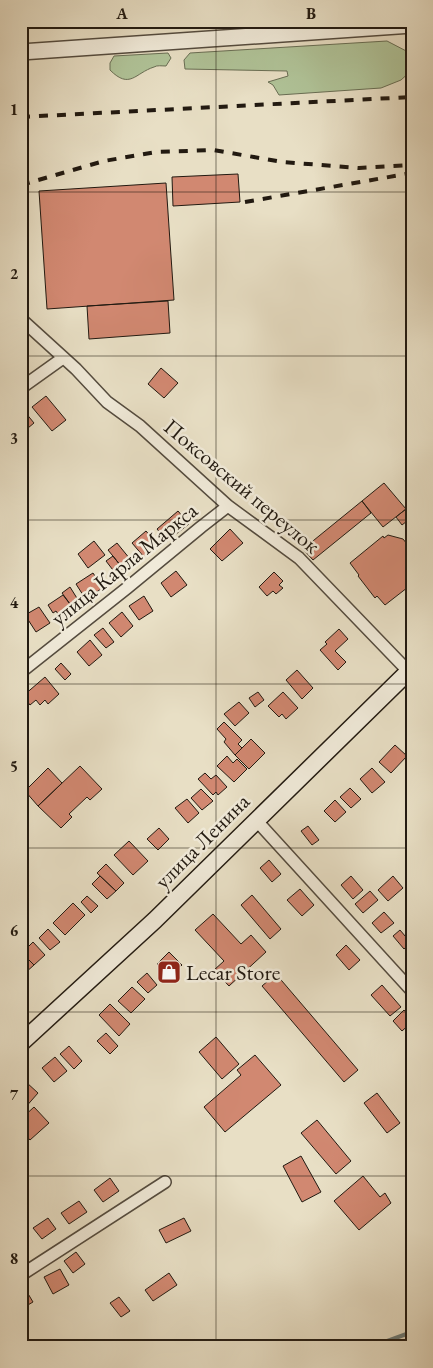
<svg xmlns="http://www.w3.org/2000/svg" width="433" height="1368" viewBox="0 0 433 1368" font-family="'EB Garamond',serif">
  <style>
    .green { fill: #b0c398; stroke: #696e54 }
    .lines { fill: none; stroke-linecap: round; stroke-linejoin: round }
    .stream { stroke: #6a7a78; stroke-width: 4 }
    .building { fill: #d18871; stroke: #221a11 }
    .minor-casing { stroke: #544b3e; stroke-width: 14 }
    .tertiary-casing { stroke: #544b3e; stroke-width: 18 }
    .secondary-casing { stroke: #221a11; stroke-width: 19 }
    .minor { stroke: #f0ead9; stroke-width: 11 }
    .tertiary { stroke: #f0ead9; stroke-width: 15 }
    .secondary { stroke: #f0ead9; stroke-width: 16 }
    .rail { stroke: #221a11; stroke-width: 4; stroke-dasharray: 9 9; stroke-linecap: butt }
    .grid { fill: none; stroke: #221a11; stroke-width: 1; stroke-opacity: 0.55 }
    .labels { text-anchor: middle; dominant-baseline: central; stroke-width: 5; stroke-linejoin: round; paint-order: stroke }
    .street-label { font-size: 22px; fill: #221a11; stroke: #f0ead9 }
    .poi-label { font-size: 22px; fill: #221a11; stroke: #f0ead9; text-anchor: start }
    .neatline { fill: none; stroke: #221a11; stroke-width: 2 }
    .grid-label { font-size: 16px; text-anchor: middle; font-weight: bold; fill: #221a11 }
  </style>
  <rect width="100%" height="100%" fill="#e8dfc5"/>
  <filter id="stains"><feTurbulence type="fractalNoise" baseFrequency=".004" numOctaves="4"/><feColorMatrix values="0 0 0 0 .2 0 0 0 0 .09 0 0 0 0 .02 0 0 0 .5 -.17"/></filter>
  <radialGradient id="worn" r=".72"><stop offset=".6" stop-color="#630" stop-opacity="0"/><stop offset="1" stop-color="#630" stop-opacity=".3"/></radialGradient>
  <path class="green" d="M387,41L412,54V70L401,80L381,88L279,95L273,85L268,82L288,76L287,71L185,69L184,60L190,53Z
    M168,53L171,58L166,66C162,66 157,65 154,67C135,73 130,90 110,70V63L114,56Z"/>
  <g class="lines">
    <path class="stream" d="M374,1347L379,1344L412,1332"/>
  </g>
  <path class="building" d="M238,174L240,202L173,206L172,177Z
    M166,183L174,300L47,309L39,191Z
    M21,275L28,282L21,289Z
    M168,301L170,333L89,339L87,306Z
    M161,368L178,383L164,398L148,384Z
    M46,396L66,420L52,431L32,407Z
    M25,412L34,423L22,433L21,415Z
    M21,432L27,439L21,443Z
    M384,483L406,509L383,527L362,501Z
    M362,501L371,513L313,560L303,549Z
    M406,509L412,517L402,525L396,517Z
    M178,511L189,524L167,541L157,529Z
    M230,529L243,543L222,561L210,549Z
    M146,531L158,545L144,557L132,543Z
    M388,535L403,539L412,550V564L408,567L412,572V584L385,605L377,596L375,598L358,576L359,575L350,563L383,536L384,538Z
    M94,541L105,555L88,568L78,554Z
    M117,543L130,559L121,566L108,550Z
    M113,556L123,569L116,574L106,561Z
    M176,571L187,585L171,597L161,583Z
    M274,572L283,581L279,585L283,588L276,594L273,591L267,596L259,587Z
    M93,573L103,588L90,596L87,592L83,595L76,584Z
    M70,587L80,603L73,608L62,593Z
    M63,595L73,608L60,617L56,611L53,613L48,605Z
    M144,596L153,611L139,620L129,606Z
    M39,607L50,623L36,632L25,615Z
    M122,612L133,626L121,637L109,623Z
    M103,628L114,642L106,648L94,635Z
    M339,629L348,639L335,651L346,662L338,670L320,650L327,644L325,642Z
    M21,631L27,638L21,642Z
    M90,640L102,655L89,666L77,652Z
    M61,663L71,674L65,680L55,669Z
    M297,670L313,688L302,699L286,680Z
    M45,677L59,694L48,704L45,700L40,705L36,700L30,705L23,696Z
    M258,692L264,700L255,707L249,698Z
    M283,692L298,708L286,719L282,714L279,717L268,706Z
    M239,702L249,713L235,726L224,714Z
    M224,722L242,740L238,744L242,748L235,755L224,742L226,739L217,729Z
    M251,739L265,753L249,769L235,755Z
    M395,745L407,756L391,773L379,762Z
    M227,756L233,763L237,759L247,769L234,782L217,766Z
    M80,766L102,789L90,800L87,797L69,814L72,817L61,828L38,806Z
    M48,768L62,783L38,806L25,791Z
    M372,768L385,782L372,793L360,779Z
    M205,773L211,779L216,775L227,787L218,795L216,792L213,795L198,779Z
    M350,788L361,799L351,808L340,797Z
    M201,789L213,801L202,810L191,798Z
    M187,799L199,813L188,823L175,808Z
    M335,800L346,812L335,822L324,811Z
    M308,826L319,840L312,845L301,831Z
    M159,828L169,839L158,850L147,839Z
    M129,841L148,861L133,875L114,855Z
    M269,860L281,874L272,882L260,868Z
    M106,864L124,883L116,891L97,873Z
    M100,876L116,891L107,899L92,884Z
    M351,876L363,890L353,899L341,885Z
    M393,876L403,888L388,901L378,890Z
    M300,889L314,905L302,916L287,900Z
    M370,891L378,900L363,913L355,904Z
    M252,895L281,929L270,939L241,905Z
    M87,896L98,906L91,913L81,902Z
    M73,903L85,915L65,935L53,923Z
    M384,912L394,923L381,933L372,923Z
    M213,914L241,944L251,935L266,952L229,986L214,970L224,961L195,930Z
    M48,929L60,942L50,950L39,938Z
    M400,930L411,943L404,949L393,936Z
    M33,942L45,955L34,965L21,952V948L26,944L28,947Z
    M346,945L360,960L349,970L336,955Z
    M21,952L34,965L25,973L21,969Z
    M169,952L182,965L170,977L157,964Z
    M147,973L157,985L148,993L137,982Z
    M276,974L358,1070L344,1082L262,986Z
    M382,985L401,1007L390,1016L371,995Z
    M132,987L145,999L131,1013L118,1001Z
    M110,1004L130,1024L119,1036L99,1015Z
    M404,1010L412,1019V1022L402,1031L393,1021Z
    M106,1033L118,1046L110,1054L97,1041Z
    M216,1037L239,1064L222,1079L199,1052Z
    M69,1046L82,1061L74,1069L60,1054Z
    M255,1055L281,1085L225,1132L204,1107L241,1075L237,1070Z
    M55,1057L67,1071L54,1082L42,1068Z
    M26,1082L38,1093L24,1109L21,1106V1087Z
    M377,1093L400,1123L387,1133L364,1103Z
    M34,1107L49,1123L30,1140L21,1130V1119Z
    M317,1120L351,1161L336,1174L301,1133Z
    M301,1156L321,1192L302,1202L283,1166Z
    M363,1176L380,1197L385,1193L391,1203L359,1230L334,1201Z
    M110,1178L119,1191L103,1202L94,1190Z
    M79,1201L87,1212L69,1224L61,1213Z
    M48,1218L56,1229L42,1239L33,1228Z
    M184,1218L191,1231L166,1243L159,1230Z
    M412,1250V1262L407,1253Z
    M76,1252L85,1264L73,1273L64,1261Z
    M60,1269L69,1285L53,1294L44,1277Z
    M169,1273L177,1285L153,1301L145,1290Z
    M24,1287L33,1302L21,1309V1288Z
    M119,1297L130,1311L121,1317L110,1303Z"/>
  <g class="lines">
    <g class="minor-casing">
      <path id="minor" d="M21,319L76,369L107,402L140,426L228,506L299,558L408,671
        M21,388L63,358
        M21,672L127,588L201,527L228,506
        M256,820L412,991
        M21,1275L165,1182"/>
    </g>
    <g class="tertiary-casing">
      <path id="tertiary" d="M21,52L412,25"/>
    </g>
    <g class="secondary-casing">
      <path id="secondary" d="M21,1043L155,920L412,668"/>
    </g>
    <use href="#minor" class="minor"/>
    <use href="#tertiary" class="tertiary"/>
    <use href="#secondary" class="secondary"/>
    <path class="rail" d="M21,117L412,97
      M21,185L104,161L156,152L213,150L283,162L359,168L412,165
      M245,202L412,173"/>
  </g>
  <path class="grid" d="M216,21V1347M21,192H412M21,356H412M21,520H412M21,684H412M21,848H412M21,1012H412M21,1176H412"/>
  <defs>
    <g id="shop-square" transform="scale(1.25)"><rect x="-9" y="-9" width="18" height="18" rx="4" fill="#8f2418" stroke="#f0ead9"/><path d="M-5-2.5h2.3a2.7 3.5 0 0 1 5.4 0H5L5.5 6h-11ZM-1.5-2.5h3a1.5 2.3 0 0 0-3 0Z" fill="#fff"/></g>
  </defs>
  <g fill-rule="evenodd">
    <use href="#shop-square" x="169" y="972"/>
  </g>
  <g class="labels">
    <g class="street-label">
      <text transform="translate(242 486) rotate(40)">Поксовский переулок</text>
      <text transform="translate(124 564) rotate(-39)">улица Карла Маркса</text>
      <text transform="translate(202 841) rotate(-45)">улица Ленина</text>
    </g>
    <g class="poi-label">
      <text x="186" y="972">Lecar Store</text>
    </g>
  </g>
  <rect width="433" height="1368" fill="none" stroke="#e8dfc5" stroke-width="55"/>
  <rect x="28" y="28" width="378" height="1312" class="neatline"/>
  <g class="grid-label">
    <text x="122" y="19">A</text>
    <text x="311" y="19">B</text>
    <text x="14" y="115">1</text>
    <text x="14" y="279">2</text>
    <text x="14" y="444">3</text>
    <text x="14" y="608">4</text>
    <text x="14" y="772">5</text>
    <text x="14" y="936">6</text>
    <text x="14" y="1100">7</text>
    <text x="14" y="1264">8</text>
  </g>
  <rect width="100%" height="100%" filter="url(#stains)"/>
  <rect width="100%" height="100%" fill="url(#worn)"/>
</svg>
